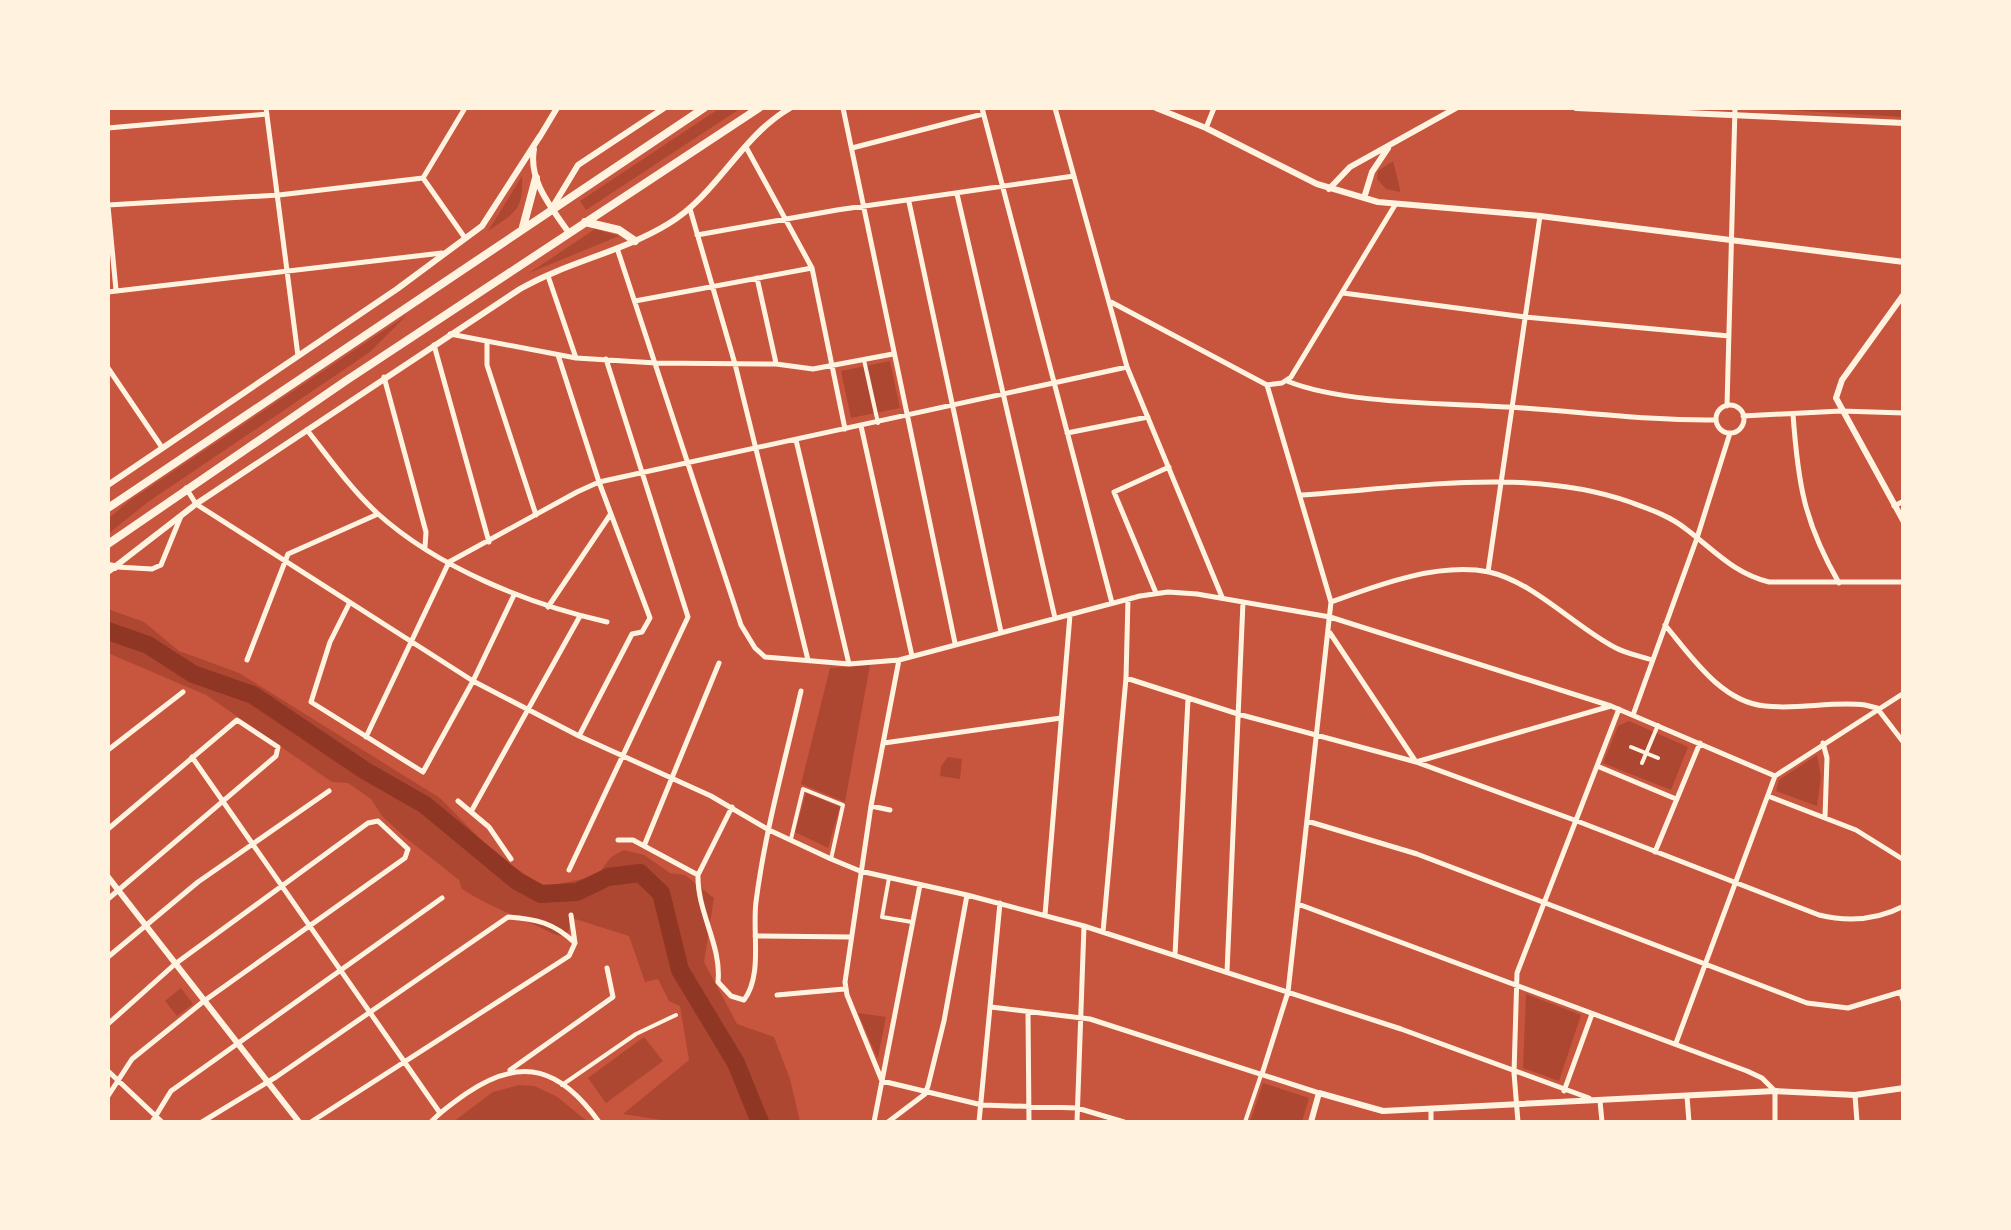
<svg xmlns="http://www.w3.org/2000/svg" width="2011" height="1230" viewBox="0 0 2011 1230" font-family="'Noto Sans',sans-serif">
  <style>
    .green { fill: #ae4732 }
    .lines { fill: none; stroke-linecap: round; stroke-linejoin: round }
    .river { stroke: #8f3625; stroke-width: 18 }
    .pedestrian { stroke: #fff3e0; stroke-width: 4 }
    .minor { stroke: #fff3e0; stroke-width: 5 }
    .tertiary { stroke: #fff3e0; stroke-width: 6 }
    .primary { stroke: #fff3e0; stroke-width: 8 }
  </style>
  <rect width="100%" height="100%" fill="#c8553d"/>
  <path class="green" d="M720,108H741L586,210L580,201Z
    M1770,108L1903,109V117L1770,109Z
    M1393,161L1400,189V192L1386,189L1377,179L1378,171Z
    M522,176C524,211 514,213 488,231Z
    M595,229L619,236L529,273Z
    M407,315L370,352L148,502L108,534V519L129,501Z
    M890,361L900,408L851,418L841,371Z
    M108,609L144,622L179,651L239,673L440,798L495,854L544,887L597,876L611,857L624,850L644,855L670,873L685,875L714,898L704,962L737,1024L774,1037L790,1079L800,1122H675L623,1114L689,1060L680,1006L669,1001L658,979L645,982L629,936L569,917V930L564,936L556,935C525,919 491,908 462,889L459,880L406,838L382,816L371,799L348,783L332,782L206,695L108,653Z
    M870,665L845,802L801,784L830,668Z
    M1629,721L1688,747L1671,790L1603,763L1618,726Z
    M1817,755L1821,777L1817,806L1776,791L1779,780Z
    M948,757L962,759L960,779L940,776L941,766Z
    M806,793L840,807L828,848L795,832Z
    M181,988L193,1004L177,1016L165,1001Z
    M1526,994L1581,1015L1559,1081L1523,1068Z
    M858,1013L886,1017L878,1057H877Z
    M644,1037L663,1061L606,1103L588,1078Z
    M1263,1083L1309,1098L1302,1122H1250Z
    M519,1085L534,1086L556,1096L588,1122H453L493,1092Z"/>
  <g class="lines">
    <path class="river" d="M108,631L148,645L193,674L253,695L364,770L425,805L517,881L541,894L577,892L608,877L640,873L661,893L680,970L736,1063L760,1122"/>
    <path class="pedestrian" d="M864,360L878,423
      M1631,747L1658,758
      M1642,763L1658,725
      M791,839L803,789L843,805L831,859
      M889,878L882,917L912,922
      M562,1085L636,1034L676,1015
      M1245,1122L1261,1075"/>
    <path class="minor" d="M266,108L298,356
      M843,108L955,643
      M982,108L1112,603
      M1055,108L1127,367L1222,597
      M108,128L267,114
      M1206,128L1214,108
      M746,147L812,268L845,429
      M852,148L983,114
      M423,178L465,108
      M423,178L465,238
      M957,194L1055,618
      M909,202L1001,632
      M108,205L279,195L423,178
      M108,206L116,290
      M690,209L735,364L808,660
      M697,235L837,210L1074,176
      M617,248L741,625L755,648L765,657L849,664L899,660L1140,596L1168,592L1197,594L1330,617L1611,706L1775,776
      M548,276L576,358
      M757,278L776,363
      M108,292L442,253
      M1343,293L1525,317L1729,336
      M635,301L812,268
      M1111,302L1267,385
      M450,334L576,358L656,363L776,364L813,369L893,354
      M487,342V365L536,515
      M434,345L489,542
      M558,355L599,482L650,618L642,632L632,634L579,736
      M108,368L161,446
      M384,377L426,532L425,547
      M1287,381C1343,404 1446,403 1508,407C1577,411 1647,421 1716,420
      M1267,385L1282,383L1291,377L1395,205
      M1716 419a14 14 0 1 1 28 0a14 14 0 1 1-28 0Z
      M1727,406L1735,108
      M1793,414C1798,484 1804,522 1839,583
      M1743,416L1841,411L1904,413
      M861,426L912,656
      M307,430C329,458 351,489 377,513C438,568 528,604 607,622
      M1067,433L1148,417
      M796,440L849,664
      M186,488L196,504L473,681L579,736L711,796L769,830L831,859L860,871L967,895L1084,926L1401,1029L1589,1098
      M1301,495C1408,488 1528,466 1630,502C1649,509 1670,516 1686,529C1714,550 1733,573 1769,582H1904
      M1894,506L1904,501
      M117,567L152,569L161,565L181,516
      M1488,572L1540,216
      M1156,593L1114,492L1169,467
      M1331,602C1378,585 1438,562 1489,572C1534,582 1575,627 1616,648C1627,654 1641,656 1652,660
      M349,604L330,642L311,702L423,772L473,681L514,595
      M548,607L610,515
      M1665,625C1691,656 1721,702 1765,706C1798,710 1832,701 1865,705L1877,708L1904,743
      M1330,633L1416,762L1611,706
      M247,660L288,554L378,514
      M899,660L871,806L845,982L847,995L882,1081L982,1105L1077,1108L1124,1122
      M1126,678L1238,714L1416,762L1577,821L1819,915C1848,922 1877,920 1904,906
      M1633,715L1697,538L1730,433
      M366,737L449,562L577,492L599,482L1127,367
      M884,743L1061,718
      M1823,743L1827,758L1825,817
      M108,750L183,692
      M192,757L440,1113
      M1597,766L1676,799
      M1775,776L1904,693
      M1768,796L1856,830L1904,860
      M458,801L489,827L511,859
      M871,806L890,810
      M472,810L580,616
      M1307,821L1417,854L1807,1003L1848,1008L1904,991
      M108,829L237,720L278,747L276,756L108,899
      M618,840H633L698,875C697,912 722,946 718,982L731,996L744,1000C763,975 752,932 756,902C765,831 785,761 801,691
      M644,846L719,663
      M1655,852L1700,743
      M569,870L688,617L606,359
      M698,875L732,807
      M1298,904L1747,1071L1762,1078L1775,1091V1122
      M1045,915L1070,615
      M1103,932L1126,678L1128,599
      M755,936L851,937
      M1175,955L1188,699
      M108,957L198,882L329,791
      M1227,972L1243,602
      M1901,993L1904,1003
      M777,995L844,989
      M991,1007L1090,1019L1319,1093
      M1028,1012L1029,1122
      M108,1024L175,964L368,823L378,821L408,849L405,858L204,1001L132,1059L108,1096
      M1676,1043L1775,776
      M510,1070L613,997L607,968
      M108,1071L162,1122
      M1262,1074L1288,992L1331,602L1267,385
      M1564,1091L1592,1014
      M1855,1095L1857,1122
      M1687,1096L1689,1122
      M1600,1101L1602,1122
      M1431,1109V1122
      M152,1122L171,1091L442,898
      M202,1122L276,1077L508,917C537,919 554,923 575,943
      M311,1122L569,956L575,943L571,915
      M431,1122C441,1111 454,1102 467,1093C523,1055 561,1069 599,1122
      M874,1122L920,885
      M888,1122L925,1094L928,1086L944,1021L967,895
      M979,1122L1000,903
      M1077,1122L1084,926
      M1518,1122L1514,1073L1517,973L1619,709"/>
    <path class="tertiary" d="M1156,108L1206,128L1317,184L1378,202L1540,216L1904,262
      M1576,108L1904,123
      M539,138L557,108
      M534,149C528,181 552,208 569,233
      M1329,189L1350,167L1456,108
      M1364,198L1372,172L1388,148
      M552,208L578,165L664,108
      M1904,294L1842,380L1836,398L1904,522
      M108,485L397,289L482,226L540,136
      M108,572L196,504L520,289C567,262 622,252 668,224C717,195 740,137 790,108
      M108,877L299,1122
      M1311,1122L1319,1093L1383,1111L1775,1091L1855,1095L1904,1088"/>
    <path class="primary" d="M585,222L619,230L635,241
      M523,227L536,178
      M108,508L704,108
      M108,544L347,380L759,108
      M108,566L114,567"/>
  </g>
  <rect width="2011" height="1230" fill="none" stroke="#fff3e0" stroke-width="220"/>
</svg>
